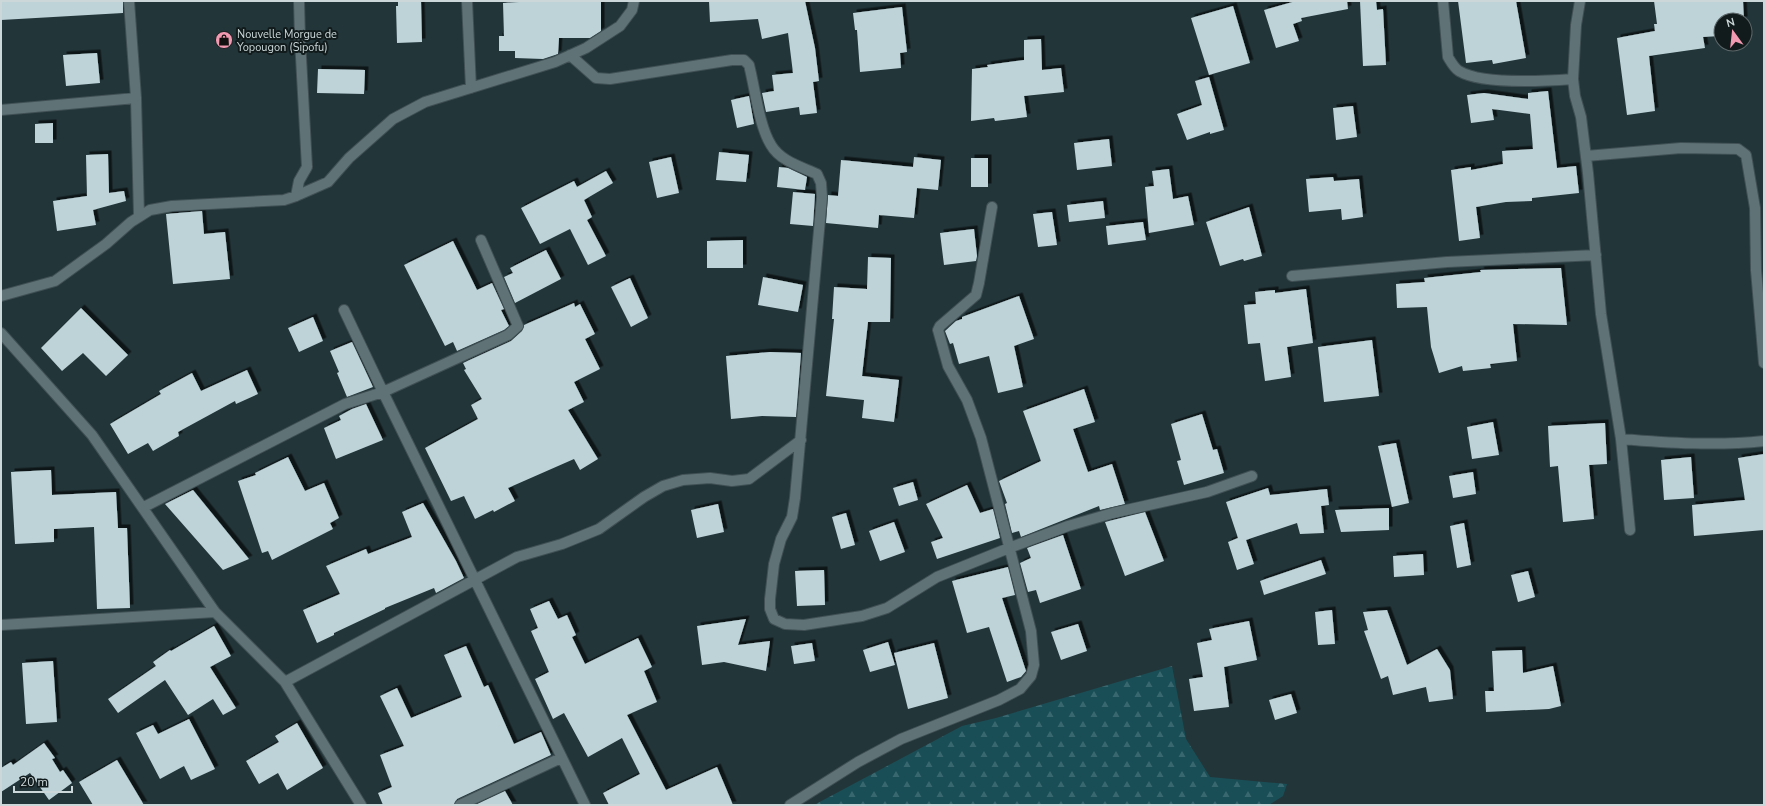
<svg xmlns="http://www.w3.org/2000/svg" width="1765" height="806" viewBox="0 0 1765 806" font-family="'Nunito Sans',sans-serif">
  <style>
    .forest { fill: url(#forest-firs) }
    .building { fill: #bdd3d8; filter: url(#shadow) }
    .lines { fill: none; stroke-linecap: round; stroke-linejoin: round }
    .street-casing { stroke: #405054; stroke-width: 12 }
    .street { stroke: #5f7377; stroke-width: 10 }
    .labels { text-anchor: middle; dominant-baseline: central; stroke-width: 4; stroke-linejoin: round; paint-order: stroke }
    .poi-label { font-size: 11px; fill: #cbd7d9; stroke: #121b1c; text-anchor: start }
  </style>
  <defs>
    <pattern id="forest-firs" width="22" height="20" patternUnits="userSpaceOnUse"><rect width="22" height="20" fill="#194e57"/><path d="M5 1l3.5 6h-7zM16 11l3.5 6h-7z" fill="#39676f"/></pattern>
    <filter id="shadow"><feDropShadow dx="3.5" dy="-3.5" stdDeviation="0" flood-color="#0009"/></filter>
  </defs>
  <rect width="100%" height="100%" fill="#223539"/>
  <path class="forest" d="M1172,666L1186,739L1210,777L1287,784L1283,796L1269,805H814L962,726L996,718Z"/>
  <path class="building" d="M1,1H123V13L1,20Z
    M398,1H421L422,42L397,43L396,6H398Z
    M535,1H601V31L590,38H559L558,54L543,59L515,58V51H499V36H504L503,3Z
    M709,1H805L815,48L819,81L813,82L817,113L800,115L799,107L766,112L762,93L774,91L772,75L793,73L788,33L762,39L758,19L710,22Z
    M1296,1H1347L1348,9L1301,18L1302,21L1293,24L1299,41L1276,48L1264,10Z
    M1360,1H1376L1377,10L1383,9L1386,65L1363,66Z
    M1458,1H1516L1526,58L1493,64L1492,60L1466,63Z
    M1654,1H1743L1744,20H1721V36L1703,37L1705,48L1649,56L1655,111L1627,115L1617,38L1655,31L1654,24H1657Z
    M1233,6L1250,63L1209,75L1191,18Z
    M902,7L907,52L900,53L901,68L860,72L857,30H855L853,13Z
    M1041,39L1042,70L1061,68L1064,92L1024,96L1027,117L995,121L994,118L971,121L972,69L988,67L987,65L1024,60V40Z
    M97,53L100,83L66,86L63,55Z
    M318,69L365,70L364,94L317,93Z
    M1209,77L1224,130L1210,134V132L1187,140L1177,114L1202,105L1195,81Z
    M1548,91L1557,168L1576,166L1579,193L1532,198V201L1506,202L1476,207L1480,238L1459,241L1451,170L1471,167V170L1503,164L1502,151L1533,149L1530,114L1492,109L1494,120L1471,123L1467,95L1484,93L1528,99V93Z
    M749,96L754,124L737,128L731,100Z
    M1353,106L1357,137L1336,140L1333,108Z
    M53,123V143H35V124Z
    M1109,139L1112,166L1077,170L1074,143Z
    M719,152L749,155L746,182L716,180Z
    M108,154L109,193L124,191L126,201L93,210L96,225L57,231L53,201L87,196L86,155Z
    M671,157L679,193L657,198L649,162Z
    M914,157L941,160L938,190L917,188L914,218L879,215L878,228L826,223L828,195L838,196L841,160L913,167Z
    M971,158H988V187H971Z
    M779,167L788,168L807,177L805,190L777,187Z
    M1169,169L1173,199L1188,196L1194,225L1149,233L1145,187L1154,186L1152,171Z
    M606,171L613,183L584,200L592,217L587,220L606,256L588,265L570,229L540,244L521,208L574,181L577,187Z
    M1333,177L1334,181L1359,179L1363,217L1342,220L1341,209L1309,212L1306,179Z
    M793,192L815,194L813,226L790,224Z
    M1103,201L1105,218L1069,222L1067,205Z
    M1249,207L1262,256L1244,261L1243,259L1220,266L1206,222Z
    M202,211L204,234L225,232L230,279L173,284L166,214Z
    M1052,212L1057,245L1038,247L1033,214Z
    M1143,222L1146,240L1108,245L1106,226Z
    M974,229L977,256L976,261L944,265L940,233Z
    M743,240V268H707V241Z
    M453,241L477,290L492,283L504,309L501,310L509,326L504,330L457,351L453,342L445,346L404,265Z
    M546,250L561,279L515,303L504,277L513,273L510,268Z
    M868,257L891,258L890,322H868L862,376L899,380L894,422L862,418L864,400L826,396L834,319H832L834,287L867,289Z
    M1561,268L1567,325L1513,324L1517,361L1490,364L1491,368L1463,371L1462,366L1439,373L1431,347L1427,307L1397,308L1396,284L1425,282L1424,278L1481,272L1480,270Z
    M763,277L803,285L798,312L758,305Z
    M630,278L648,318L631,327L611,287Z
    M1306,289L1313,343L1287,347L1291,377L1265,381L1260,343L1248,344L1244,305L1256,304L1255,292L1275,290V293Z
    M1019,296L1034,339L1014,346L1023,387L998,393L989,356L959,364L953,343L950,344L945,331L956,321L962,319V317Z
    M574,303L575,307L580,304L595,334L585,339L600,369L574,382L584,402L568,410L598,459L580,470L574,459L508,488L515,501L494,512L493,510L475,519L464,496L451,501L425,448L478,419L471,405L482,399L464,370L466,369L463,363L511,341L522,331L524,325Z
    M81,308L128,355L106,376L83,353L62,371L41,348Z
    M313,317L323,341L299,352L288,328Z
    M1372,340L1379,396L1324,402L1318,347Z
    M352,342L373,387L347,397L337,373L339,372L330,351Z
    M770,352L801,353L796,417L762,416L731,419L726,356Z
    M247,370L258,394L236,404L235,401L178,432L179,436L153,451L148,443L128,454L110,424L161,394L159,391L192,373L201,391Z
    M1084,389L1095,422L1073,429L1088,472L1112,464L1125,504L1100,510L1099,506L1021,537L1019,531L1012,533L1005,504L1007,503L999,481L1041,461L1023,411Z
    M366,404L383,440L336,459L324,428L341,420L339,416L352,409Z
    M1202,414L1213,450L1217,449L1224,473L1184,485L1177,461L1181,460L1171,424Z
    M1493,422L1499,455L1472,459L1467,427Z
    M1605,423L1607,464L1589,465L1594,519L1563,522L1558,466L1550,467L1548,426Z
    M1396,443L1409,503L1392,507L1378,446Z
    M1764,454V530L1694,536L1692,505L1745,500L1738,458Z
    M288,457L305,491L324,483L339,518L330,523L333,529L272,560L268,551L262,553L238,481L256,475L255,473Z
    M1691,457L1694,498L1664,500L1661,460Z
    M51,470L52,495L116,492L118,528H127L130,608L97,609L94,527L54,529V542L15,544L11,472Z
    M1473,472L1476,494L1453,498L1449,476Z
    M913,482L918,500L899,506L893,488Z
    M967,485L980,513L993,509L1000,538L937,559L931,542L943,538L926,504Z
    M1268,488L1270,495L1327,489L1329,505L1321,506L1324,533L1300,534L1297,523L1246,540L1254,564L1237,570L1228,542L1238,538L1226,502Z
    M193,490L249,559L223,570L165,504Z
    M423,503L456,561L464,578L436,593L434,588L385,608V609L334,633V635L317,643L303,610L340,594L326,566L366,549L368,554L412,537L402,512Z
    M718,504L724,532L697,538L691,510Z
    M1389,508V530L1341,532L1335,510Z
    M1145,512L1164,561L1125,576L1105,522Z
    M846,513L855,545L841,549L832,517Z
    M894,522L905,552L880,561L869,531Z
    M1464,523L1471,565L1457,568L1450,526Z
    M1063,535L1081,589L1040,603L1036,590L1028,592L1020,563L1031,558L1027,548Z
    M1423,554L1424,575L1394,577L1393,556Z
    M1321,560L1326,574L1264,595L1260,581Z
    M1008,567L1015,595L1002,598L1026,671L1021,677L1007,682L989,627L967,633L952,581Z
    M824,570L825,605L797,606L795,571Z
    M1528,571L1535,597L1518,602L1511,575Z
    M549,601L558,619L567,615L576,635L572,637L585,664L638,638L652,667L644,671L657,702L627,715L666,790L717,767L733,805H609L603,793L640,774L622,738L588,757L564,713L553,719L535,679L549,672L531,631L538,628L530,609Z
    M1332,610L1335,644L1318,645L1315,612Z
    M1387,610L1407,665L1437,649L1450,670L1453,699L1429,702L1426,687L1393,695L1388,676L1381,679L1364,631L1368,630L1363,612Z
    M746,619L738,645L770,641L766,671L724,662L702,665L697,626Z
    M1249,621L1257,660L1224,667L1229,707L1194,711L1189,679L1203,677L1197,643L1212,640L1209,629Z
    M1078,624L1087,651L1061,660L1051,632Z
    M214,626L231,656L210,667L236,708L223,715L213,699L188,715L165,680L118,713L108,699L156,666L153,662L170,650L171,651Z
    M888,642L895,665L870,672L863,650Z
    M812,643L815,661L794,664L791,646Z
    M934,643L948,698L908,709L894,653Z
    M466,646L484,687L488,685L514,744L541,732L551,755L457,799L454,805H383L378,793L392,787L380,755L404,746L380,696L397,688L411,718L462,697L444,655Z
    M1522,650L1523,673L1553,666L1561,706L1549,709L1486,712L1485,691H1494L1492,651Z
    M53,661L57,722L26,724L22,663Z
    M1291,694L1297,713L1275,720L1269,700Z
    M189,719L215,769L191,780L184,766L160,779L136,733L153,725L158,734Z
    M297,723L323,768L287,790L278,773L259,784L246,761L279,742L275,736Z
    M44,743L55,758L52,759L60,772L63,770L72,783L49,800L30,773L1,792V768L11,762L13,765Z
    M117,760L144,805H93L79,782Z
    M505,791L513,805H475Z"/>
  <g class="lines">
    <g class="street-casing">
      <path id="street" d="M129,1L136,98L139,216
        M467,1L471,88
        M1443,1L1448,57C1451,62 1454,68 1459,71C1482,85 1546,81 1573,79L1575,96L1581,117L1588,173L1601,314L1621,439L1630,530
        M570,55L596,78L610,79L732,60H744L749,65C755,88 759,126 771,145C780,161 802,167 817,174L821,183L822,197L795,498L792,517L781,539L774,564L770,599V609L774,619L785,624L804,625L862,616L887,608L937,577L1009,548L1068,526L1113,513L1207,492L1252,476
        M1573,79L1576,25L1580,1
        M1,110L136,98
        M1586,156L1681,148L1738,149L1746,155L1755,208L1756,270L1764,363
        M296,196L299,181L307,167L300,39L299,1
        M1292,276L1447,262L1596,255
        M1,296L55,281L106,244L131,222L150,210L172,206L284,200L296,196L328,182L349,158L393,119L425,102L555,62L586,48L620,26L632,10L634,1
        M344,310L383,392L508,335L518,326L481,240
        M1,333L92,435L215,612L285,682L361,805
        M1621,439C1669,443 1716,446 1764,441
        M144,507L345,404L383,392L585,805
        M1,625L215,612
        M285,682L517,557L562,544L599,529L644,497L663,486L683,480L710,478L732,481L749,479L801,440
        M460,805L561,758
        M790,805L858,762L901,739L999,700L1020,689L1031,676L1034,665L1031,631L981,438L967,400L948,366L938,330L940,326L976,295L979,283L992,207"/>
    </g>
    <use href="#street" class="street"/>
  </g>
  <defs>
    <g id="shop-disc" transform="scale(0.9)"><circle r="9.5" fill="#f19ab1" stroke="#121b1c"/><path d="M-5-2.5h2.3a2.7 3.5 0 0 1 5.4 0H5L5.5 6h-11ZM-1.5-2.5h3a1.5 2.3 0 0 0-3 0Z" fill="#111"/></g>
  </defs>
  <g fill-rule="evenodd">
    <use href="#shop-disc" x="224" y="40"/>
  </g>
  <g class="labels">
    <g class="poi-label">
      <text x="237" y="34">Nouvelle Morgue de<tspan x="237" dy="13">Yopougon (Sipofu)</tspan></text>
    </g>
  </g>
  <rect width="1765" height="806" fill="none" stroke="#cbd7d9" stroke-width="4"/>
  <g transform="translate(1733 32) rotate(345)"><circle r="19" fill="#121b1c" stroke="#5c6668"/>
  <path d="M0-3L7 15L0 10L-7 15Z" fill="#f19ab1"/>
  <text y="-6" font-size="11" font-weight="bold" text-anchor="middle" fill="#cbd7d9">N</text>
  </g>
  <path d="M14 786v6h58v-6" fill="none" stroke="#cbd7d9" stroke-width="2"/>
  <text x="20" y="786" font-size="12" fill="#cbd7d9" stroke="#121b1c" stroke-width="3" paint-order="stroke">20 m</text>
</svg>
